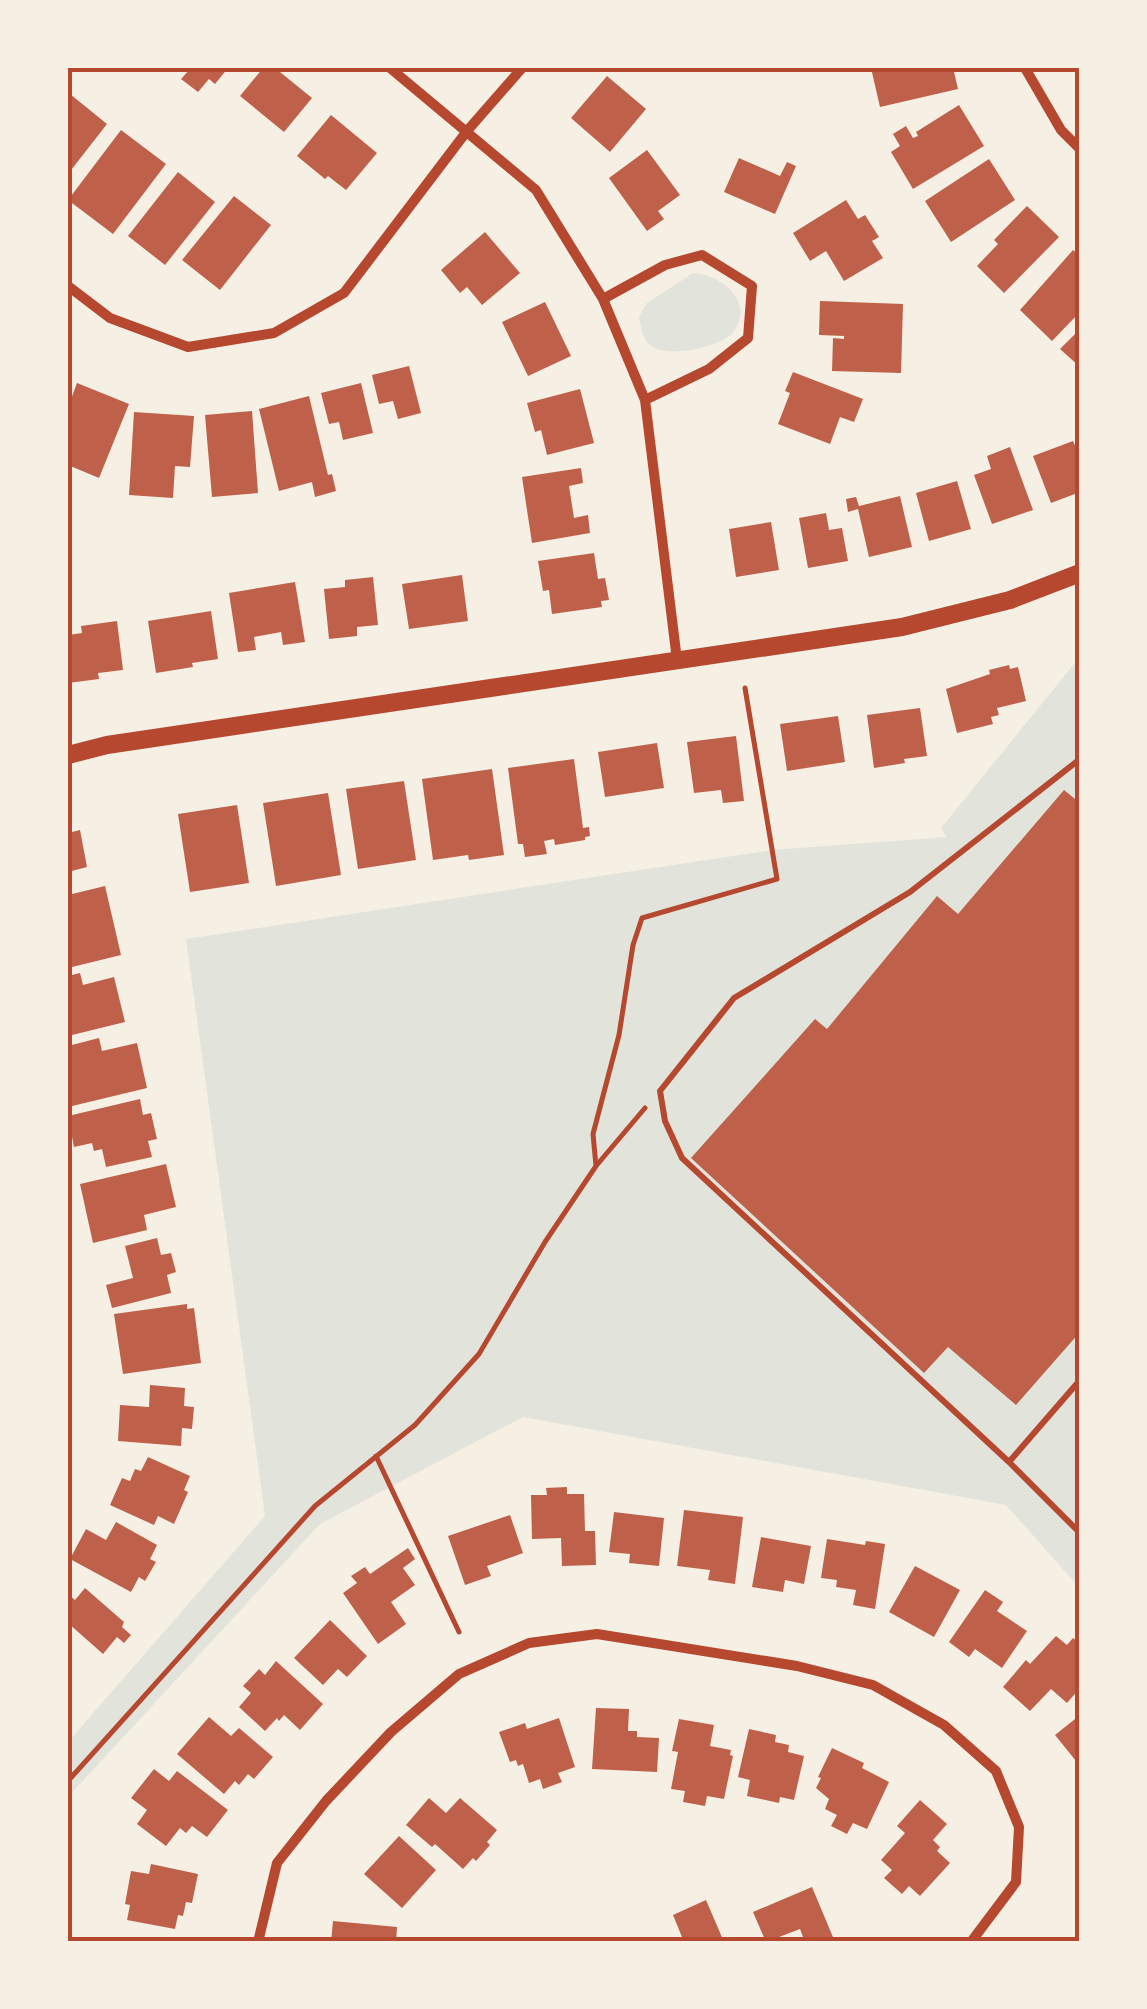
<svg xmlns="http://www.w3.org/2000/svg" width="1147" height="2009" viewBox="0 0 1147 2009" font-family="Mulish,sans-serif">
  <style>
    .green { fill: #e2e4dc }
    .building { fill: #bf614a }
    .lines { fill: none; stroke-linecap: round; stroke-linejoin: round }
    .path { stroke: #b5482f; stroke-width: 5 }
    .service { stroke: #b5482f; stroke-width: 6 }
    .minor { stroke: #b5482f; stroke-width: 10 }
    .tertiary { stroke: #b5482f; stroke-width: 18 }
    .neatline { fill: none; stroke: #b5482f; stroke-width: 4 }
  </style>
  <rect width="100%" height="100%" fill="#f6efe4"/>
  <path class="green" d="M693,273C721,275 755,300 734,331C722,348 667,358 651,346C642,339 641,327 639,317L647,303Z
    M1079,658V1587L1006,1505L523,1417L320,1524L68,1797V1742L265,1516L186,939L772,850L947,837L941,828Z"/>
  <path class="building" d="M191,68H228L215,84L209,79L198,92L181,79Z
    M263,68H275L312,98L284,132L240,96Z
    M871,68H953L958,89L880,107Z
    M607,76L646,109L610,152L571,118Z
    M70,94L107,124L68,174V97Z
    M959,105L984,146L913,189L891,152L900,146L893,134L906,126L913,138L918,136L916,132Z
    M331,115L377,153L346,190L328,176L325,179L297,156Z
    M121,130L166,164L113,234L68,200Z
    M647,150L680,195L658,211L664,219L647,231L609,178Z
    M739,158L780,176L787,162L796,166L775,214L724,192Z
    M989,159L1015,200L951,242L925,201Z
    M178,172L215,202L165,265L128,236Z
    M234,196L271,225L220,290L182,260Z
    M846,200L858,219L865,215L879,237L872,241L883,258L844,281L826,251L810,261L793,233Z
    M1027,206L1059,237L1004,293L977,266L998,244L994,240Z
    M485,232L520,273L482,305L467,287L460,293L441,270Z
    M1073,250L1080,256V312L1052,341L1020,310Z
    M820,301L903,304L901,373L832,371L833,338L844,339V336L819,335Z
    M545,302L571,356L528,376L502,322Z
    M1080,329V367L1060,349Z
    M409,366L421,413L398,419L393,401L379,404L372,375Z
    M793,372L863,399L854,422L840,417L830,444L778,424L790,393L785,391Z
    M77,383L129,404L99,478L68,465V407Z
    M361,383L373,433L343,440L339,422L329,424L321,393Z
    M580,389L594,443L547,455L541,430L535,432L527,403Z
    M309,396L328,475L332,474L336,491L315,497L312,482L279,491L259,409Z
    M252,411L258,493L212,497L205,415Z
    M134,412L194,416L190,467L175,466L173,498L129,495Z
    M1073,441L1080,457V492L1051,503L1033,456Z
    M1010,447L1033,510L992,524L974,475L991,469L987,456Z
    M581,468L583,483L569,486L574,518L588,515L590,533L532,543L522,477Z
    M957,481L971,529L929,541L916,493Z
    M900,496L912,547L869,557L858,509L848,512L846,499L856,497L859,506Z
    M826,513L829,530L842,528L848,561L808,568L799,518Z
    M771,522L779,570L736,577L729,529Z
    M594,553L598,579L605,578L609,600L601,601L602,607L552,614L549,590L543,591L538,561Z
    M462,575L468,621L409,629L402,584Z
    M373,577L378,625L357,627V636L329,639L324,589L345,587V580Z
    M295,582L305,642L283,645L281,632L254,637L256,650L238,652L229,593Z
    M211,611L218,659L192,663L193,667L156,673L148,621Z
    M117,621L123,670L98,673L99,679L68,683V635L82,633L81,626Z
    M1009,665L1010,669L1018,667L1026,701L997,708L999,715L991,717L993,724L957,733L946,689L990,674L989,670Z
    M920,708L927,756L904,759L905,763L874,768L867,715Z
    M838,716L845,762L787,771L780,724Z
    M736,736L744,801L723,803L721,790L694,793L687,742Z
    M657,743L664,788L605,797L598,752Z
    M574,759L583,828L589,827L590,836L585,837V840L555,845L554,839L544,841L547,854L525,857L523,844H518L508,768Z
    M492,769L504,855L469,860L468,855L433,860L422,779Z
    M404,781L416,860L358,869L346,789Z
    M1064,790L1080,803V1332L1016,1405L948,1347L924,1373L691,1158L815,1019L827,1029L937,896L958,914Z
    M328,793L341,875L276,886L263,803Z
    M237,805L249,883L190,892L178,814Z
    M80,830L87,867L68,872V833Z
    M105,886L121,955L68,968V895Z
    M80,973L83,985L114,977L125,1022L68,1036V976Z
    M99,1038L102,1051L137,1043L147,1088L68,1107V1046Z
    M140,1099L143,1115L151,1113L157,1139L148,1141L152,1157L106,1167L102,1149L94,1151L92,1143L74,1147L68,1116Z
    M166,1164L176,1207L144,1215L147,1230L93,1243L80,1184Z
    M157,1238L161,1255L171,1253L176,1272L167,1275L171,1293L112,1308L106,1285L133,1278L125,1246Z
    M187,1304V1309L194,1308L201,1363L123,1374L114,1314Z
    M150,1385L185,1388L184,1406L194,1407L192,1429L182,1428L181,1446L118,1441L120,1405L149,1407Z
    M148,1457L190,1476L184,1490L188,1492L174,1524L158,1516L154,1525L110,1505L122,1478L130,1481L135,1469L141,1471Z
    M567,1487V1494H584L585,1531H595L596,1565L562,1566L561,1538L532,1539L531,1495H547L546,1488Z
    M684,1510L743,1517L735,1584L708,1580L710,1570L677,1566Z
    M614,1512L664,1518L659,1566L629,1563L630,1554L609,1552Z
    M510,1515L523,1553L487,1566L491,1576L465,1585L448,1536Z
    M116,1522L157,1545L150,1559L156,1562L145,1581L139,1577L131,1592L70,1559L86,1529L106,1540Z
    M761,1537L811,1546L804,1584L785,1580L783,1592L752,1587Z
    M827,1539L865,1545L866,1541L885,1544L875,1609L853,1605L856,1590L836,1587L837,1580L821,1578Z
    M408,1548L415,1559L403,1568L415,1585L391,1602L406,1624L378,1644L343,1593L357,1583L351,1576L365,1567L370,1574Z
    M915,1566L960,1590L934,1637L889,1612Z
    M85,1588L124,1622L122,1627L131,1635L124,1643L117,1637L103,1654L68,1623V1594L75,1600Z
    M985,1590L1003,1602L997,1611L1027,1631L1002,1668L975,1649L969,1657L949,1642Z
    M330,1620L367,1656L347,1677L338,1669L323,1685L294,1658Z
    M1056,1636L1067,1645L1073,1638L1080,1644V1688L1067,1703L1051,1689L1030,1711L1003,1687L1026,1660L1030,1664Z
    M276,1661L323,1704L300,1730L284,1715L279,1721L277,1718L265,1731L239,1707L251,1693L243,1686L259,1669L265,1675Z
    M596,1708L629,1709L628,1731H637V1737L659,1738L657,1772L592,1769Z
    M1080,1715V1758L1076,1761L1055,1735Z
    M209,1717L231,1736L239,1728L273,1757L254,1779L248,1774L239,1785L235,1781L224,1794L177,1754Z
    M559,1718L575,1767L558,1773L562,1782L543,1789L540,1779L529,1783L523,1764L518,1766L516,1760L510,1762L499,1732L525,1723L527,1729Z
    M679,1719L714,1725L710,1746L731,1750L730,1755L733,1756L724,1799L707,1796L705,1806L683,1802L685,1791L671,1789L678,1752L672,1751Z
    M749,1729L776,1735L775,1742L789,1745L788,1752L804,1756L794,1800L780,1797L779,1803L747,1796L750,1780L738,1777Z
    M832,1748L864,1763L862,1768L889,1782L867,1829L853,1823L847,1834L831,1826L837,1815L825,1809L829,1799L816,1788L821,1778L818,1777Z
    M154,1769L169,1781L177,1771L228,1810L207,1837L192,1826L186,1833L180,1828L166,1846L137,1824L147,1810L131,1798Z
    M429,1798L446,1813L460,1798L497,1830L487,1842L490,1845L476,1861L473,1858L463,1869L435,1844L432,1847L406,1825Z
    M920,1800L947,1824L933,1840L940,1847L937,1851L950,1863L920,1896L909,1886L902,1894L884,1878L892,1870L881,1860L905,1833L897,1826Z
    M399,1836L436,1870L402,1908L364,1874Z
    M151,1864L198,1874L192,1903L186,1902L183,1916L178,1915L175,1929L127,1920L130,1905L125,1904L131,1871L149,1874Z
    M812,1887L835,1942H805L800,1929L766,1942L753,1912Z
    M706,1900L724,1942H684L673,1915Z
    M333,1921L397,1927L396,1942H331Z"/>
  <g class="lines">
    <path class="path" d="M596,1166L593,1134L619,1035L633,945L642,918L777,879L745,688
      M376,1456L459,1632
      M68,1781L315,1506L415,1425L479,1354L545,1242L596,1166L645,1108"/>
    <path class="service" d="M1080,1380L1009,1462L1080,1533
      M1009,1462L682,1158L665,1121L660,1091L734,998L910,892L1080,759"/>
    <path class="minor" d="M390,68L536,190L603,299L645,400L677,660
      M1025,68L1061,130L1080,149
      M68,286L110,318L188,347L274,333L344,293L467,131L522,68
      M603,299L665,265L702,255L752,286L748,338L709,369L645,400
      M258,1942L277,1863L326,1801L391,1732L459,1674L529,1643L597,1634L797,1666L873,1685L944,1725L996,1771L1019,1827L1016,1882L971,1942"/>
    <path class="tertiary" d="M68,755L107,745L902,627L1010,600L1080,573"/>
  </g>
  <rect width="1147" height="2009" fill="none" stroke="#f6efe4" stroke-width="140"/>
  <rect x="70" y="70" width="1007" height="1869" class="neatline"/>
</svg>
